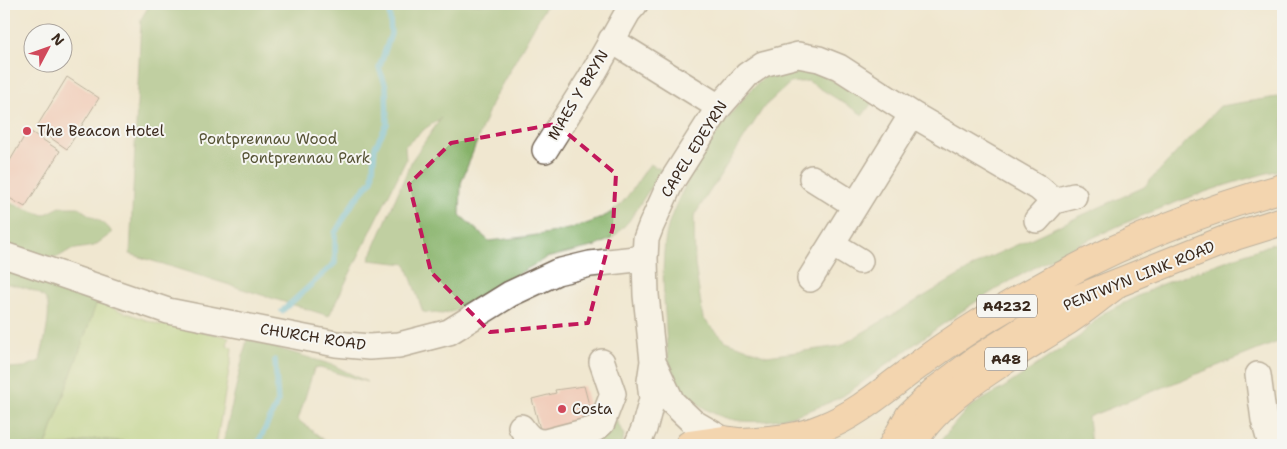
<svg xmlns="http://www.w3.org/2000/svg" width="1287" height="449" viewBox="0 0 1287 449" font-family="'Shantell Sans',sans-serif">
  <style>
    .green { fill: #a9cf79; stroke: #727c4c }
    .forest { fill: #86b269; stroke: #606e44 }
    .lines { fill: none; stroke-linecap: round; stroke-linejoin: round }
    .stream { stroke: #5ab9d9; stroke-width: 5.5 }
    .building { fill: #f2b0a5 }
    .minor-casing { stroke: #7a6c5c; stroke-width: 28 }
    .major-casing { stroke: #7a6c5c; stroke-width: 30 }
    .highway-casing { stroke: #7a6c5c; stroke-width: 30 }
    .minor { stroke: #fff; stroke-width: 25 }
    .major { stroke: #f7be88; stroke-width: 28 }
    .highway { stroke: #f7be88; stroke-width: 28 }
    .marked { fill: none; stroke: #c2185b; stroke-width: 4; stroke-dasharray: 10 6; stroke-linejoin: round }
    .poi-dot { fill: #d1495b; stroke: #f6f6f2; stroke-width: 2 }
    .labels { text-anchor: middle; dominant-baseline: central; stroke-width: 4; stroke-linejoin: round; paint-order: stroke }
    .shield { fill: #f6f6f2; stroke: #73675e; stroke-width: 1 }
    .shield-label { font-size: 14px; font-weight: bold; fill: #3b2a1e }
    .street-label { font-size: 15px; fill: #3b2a1e; stroke: #f6f6f2 }
    .poi-label { font-size: 15px; fill: #3b2a1e; stroke: #f6f6f2; text-anchor: start }
    .park-label { font-size: 15px; fill: #565335; stroke: #f6f6f2 }
  </style>
  <rect width="100%" height="100%" fill="#f6f6f2"/>
  <filter id="ink" filterUnits="userSpaceOnUse"><feTurbulence type="fractalNoise" baseFrequency=".02" numOctaves="2"/><feDisplacementMap in="SourceGraphic" scale="10" xChannelSelector="R" yChannelSelector="G"/><feConvolveMatrix kernelMatrix="1 2 1 2 8 2 1 2 1" color-interpolation-filters="sRGB"/></filter>
  <filter id="wash" filterUnits="userSpaceOnUse"><feTurbulence type="fractalNoise" baseFrequency=".0096" numOctaves="4" result="noise"/><feDisplacementMap in="SourceGraphic" scale="20" xChannelSelector="R" yChannelSelector="G"/><feGaussianBlur stdDeviation="1.12" result="paint"/><feColorMatrix in="noise" values="0 0 0 0 0 0 0 0 0 0 0 0 0 0 0 0 0 1.4 0 .05"/><feComposite in="paint" operator="in"/></filter>
  <g filter="url(#wash)">
    <rect width="100%" height="100%" fill="#f0e7d0"/>
    <path class="green" d="M96,302L160,325L172,322L189,329L229,337L227,345L232,348L231,359L216,445H171L95,439L69,445H46Z"/>
    <path class="forest" d="M150,4H547L492,102L461,183L460,215L489,241C524,237 592,231 618,207C630,195 640,177 650,164L662,170L629,221L613,238L596,246L546,258L454,311L442,314L423,312L406,264L369,260L412,160L441,118L426,128L405,146L406,160L329,316L130,254L141,19Z
      M792,68L814,70L872,103L863,115L808,81L790,83L764,107L694,216L695,264L703,318L726,341L767,356L840,346L990,257L1144,187L1220,106L1283,96V169C1182,194 1084,237 995,290C942,322 893,361 843,396C798,418 740,437 697,403C690,397 682,392 678,384C665,364 667,337 665,314C663,288 661,248 669,223C683,180 732,104 766,75C772,70 784,70 792,68Z
      M4,201L44,215L60,207H79C88,217 107,221 112,233L94,246L70,250L58,257H38L99,296L46,445H4V368L24,367L40,361C42,348 55,307 44,297C34,288 16,286 4,283Z
      M1283,240V340L1088,417L1091,445H937L968,408L1003,388L1080,336L1102,314L1162,284Z
      M247,339L333,365L367,382L320,368L314,369L298,420L331,445H218L223,444Z
      M617,421L624,435L622,445H551L600,433Z
      M95,439L171,445H69Z"/>
    <g class="lines">
      <path class="stream" d="M282,311L335,263V233L354,201L372,180L375,147L387,124L386,86L379,68L391,34L389,4
        M257,445L278,402L275,360"/>
    </g>
    <g id="blocks">
      <path class="building" d="M67,77L99,98L67,149L36,128Z
        M28,130L60,151L25,207L4,195V171Z
        M584,386L593,420L541,433L532,399L556,393L555,390Z"/>
    </g>
  </g>
  <g filter="url(#ink)">
    <use href="#blocks" fill-opacity="0" stroke="#7a6c5c" stroke-width="1"/>
    <g class="lines">
      <g class="minor-casing">
        <path id="minor" d="M611,40L719,107
          M545,150L590,79L628,12L635,4
          M812,178L855,205
          M1037,220L1054,201
          M832,244L860,261
          M4,255L168,311L336,344L369,347L399,345L449,332L510,294L557,272L590,264L645,258
          M810,279L912,114
          M655,366L672,402L693,422L724,440
          M1258,375L1264,420L1271,445
          M521,427C528,437 533,442 545,442L595,429L602,423L613,394L602,362
          M637,445L644,429L652,399L650,381L653,361L646,295L645,258L646,239L651,226L670,184L719,107L747,75L763,64L798,55L819,59L839,67L912,114L1039,188L1054,201L1074,196"/>
      </g>
      <g class="major-casing">
        <path id="major" d="M744,442C771,440 797,439 822,428C857,415 887,388 917,366C949,342 983,320 1018,300C1102,251 1190,214 1283,188
          M689,445L724,440L761,445
          M893,445L910,415L934,392L978,359L1065,304L1235,236L1283,221"/>
      </g>
      <g class="highway-casing">
        <path id="highway" d="M912,445C938,394 1023,350 1070,319C1085,309 1099,297 1113,287"/>
      </g>
      <use href="#minor" class="minor"/>
      <use href="#major" class="major"/>
      <use href="#highway" class="highway"/>
    </g>
  </g>
  <path d="M0 0H1287V449H0ZM556,124L616,174L613,227L588,323L490,332L431,272L409,184L451,143Z" fill="#f0e7d0" fill-opacity=".55" fill-rule="evenodd"/>
  <path class="marked" d="M556,124L616,174L613,227L588,323L490,332L431,272L409,184L451,143Z"/>
  <g class="poi-dot">
    <circle cx="27" cy="131" r="5"/>
    <circle cx="562" cy="409" r="5"/>
  </g>
  <g class="labels">
    <g class="shield">
      <rect x="977" y="294.5" width="60" height="23" rx="4"/>
      <rect x="985" y="347.5" width="42" height="23" rx="4"/>
    </g>
    <g class="shield-label">
      <text x="1007" y="306">A4232</text>
      <text x="1006" y="359">A48</text>
    </g>
    <g class="street-label">
      <text transform="translate(578 95) rotate(-59)">MAES Y BRYN</text>
      <text transform="translate(694 149) rotate(-58)">CAPEL EDEYRN</text>
      <text transform="translate(1139 276) rotate(-22)">PENTWYN LINK ROAD</text>
      <text transform="translate(313 337) rotate(9)">CHURCH ROAD</text>
    </g>
    <g class="poi-label">
      <text x="37" y="131">The Beacon Hotel</text>
      <text x="572" y="409">Costa</text>
    </g>
    <g class="park-label">
      <text x="268" y="139">Pontprennau Wood</text>
      <text x="306" y="158">Pontprennau Park</text>
    </g>
  </g>
  <rect width="1287" height="449" fill="none" stroke="#f6f6f2" stroke-width="20"/>
  <g transform="translate(48 48) rotate(49)"><circle r="24" fill="#f6f6f2" stroke="#aba49d"/>
  <path d="M0-4L9 19L0 12L-9 19Z" fill="#d1495b"/>
  <text y="-8" font-size="14" font-weight="bold" text-anchor="middle" fill="#3b2a1e">N</text>
  </g>
</svg>
